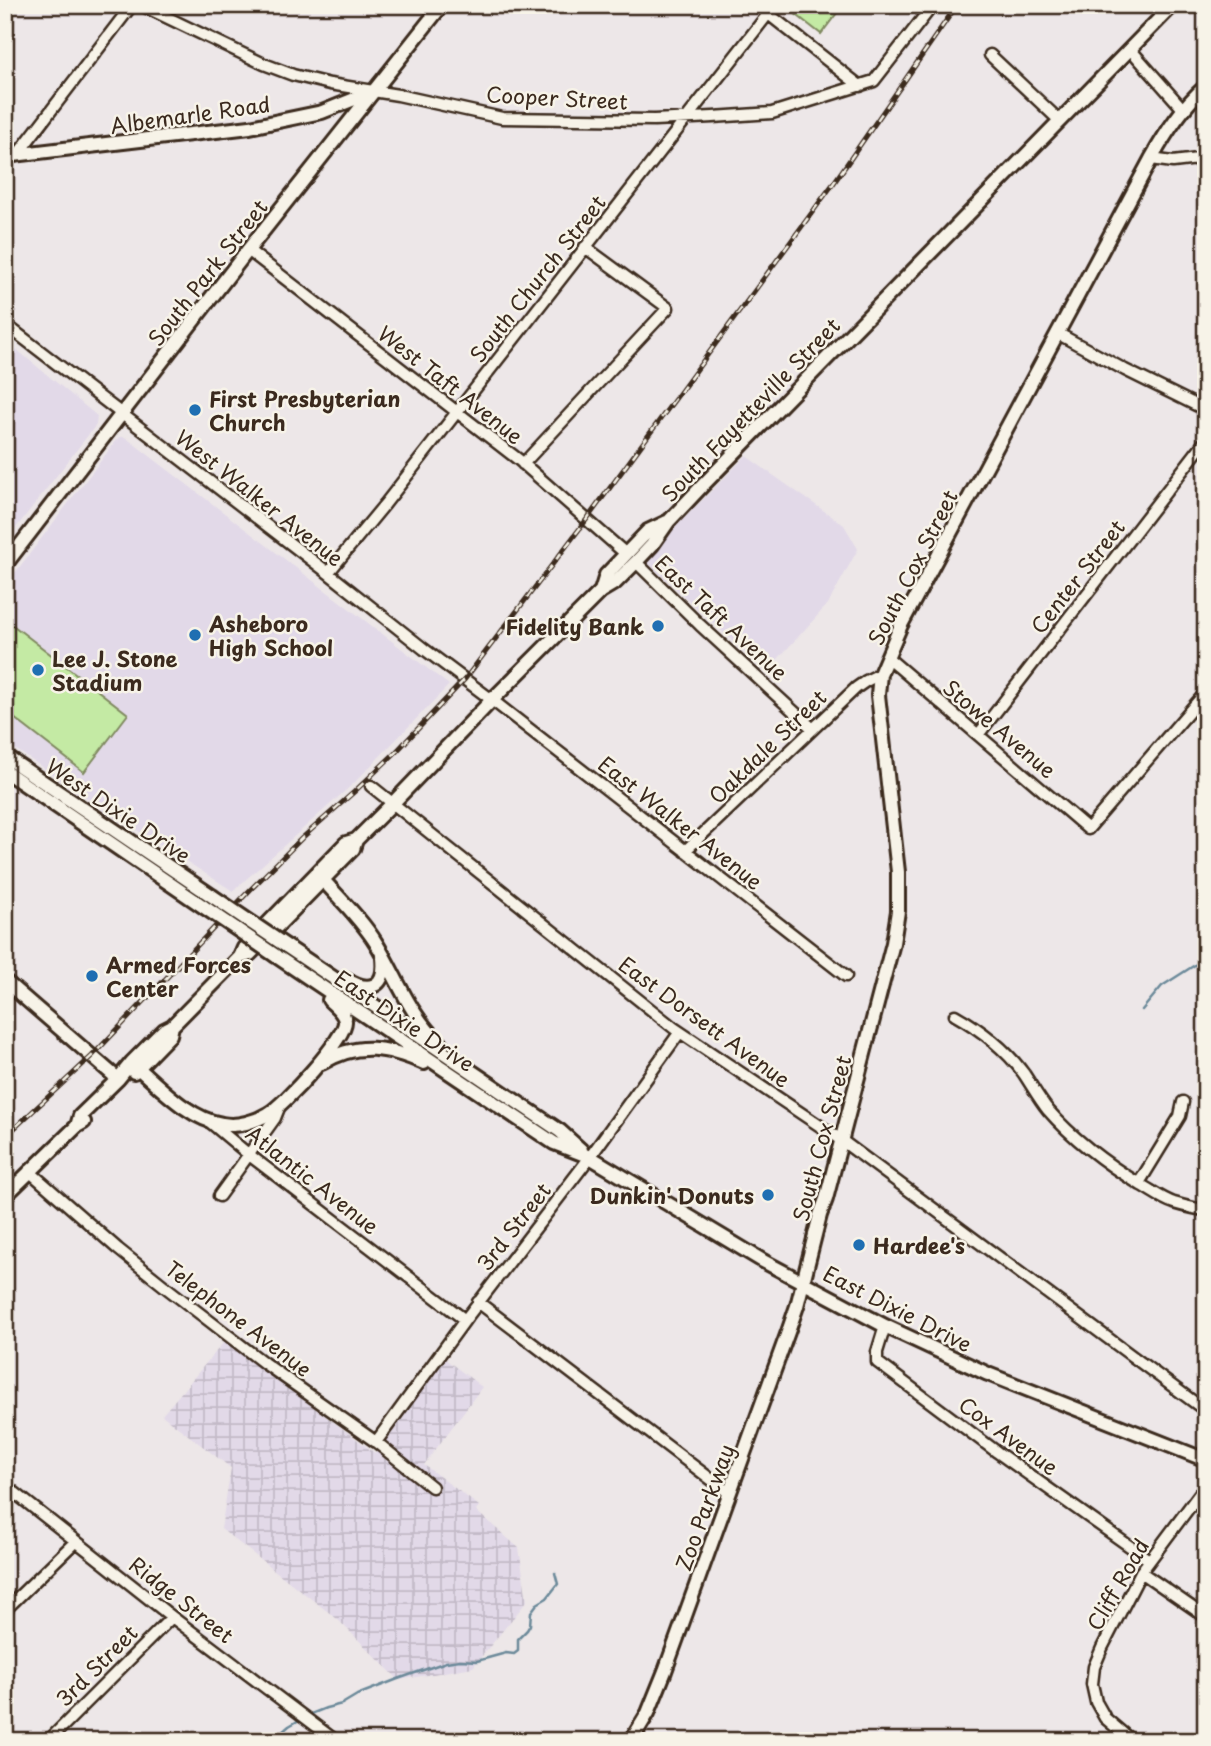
<svg xmlns="http://www.w3.org/2000/svg" width="1211" height="1746" viewBox="0 0 1211 1746" font-family="'Playpen Sans',sans-serif">
  <style>
    .built { fill: #e2d9e8 }
    .industrial { fill: url(#industrial-grid) }
    .garden { fill: #c4eaa4; stroke: #808a61; stroke-width: 2 }
    .lines { fill: none; stroke-linecap: round; stroke-linejoin: round }
    .stream { stroke: #6c8a9a; stroke-width: 2.5 }
    .minor-casing { stroke: #3b2a1e; stroke-width: 15 }
    .major-casing { stroke: #3b2a1e; stroke-width: 18 }
    .minor { stroke: #f7f3e8; stroke-width: 10 }
    .major { stroke: #f7f3e8; stroke-width: 12 }
    .rail-casing { stroke: #3b2a1e; stroke-width: 5 }
    .rail { stroke: #f7f3e8; stroke-width: 2.5; stroke-dasharray: 8; stroke-linecap: butt }
    .major-bridge-casing { stroke: #3b2a1e; stroke-width: 18; stroke-linecap: butt }
    .major-bridge { stroke: #f7f3e8; stroke-width: 12 }
    .poi-dot { fill: #1f6fb2; stroke: #f7f3e8; stroke-width: 2.5 }
    .labels { text-anchor: middle; dominant-baseline: central; stroke-width: 5; stroke-linejoin: round; paint-order: stroke }
    .street-label { font-size: 21px; fill: #3b2a1e; stroke: #f7f3e8 }
    .poi-label { font-size: 21px; font-weight: bold; fill: #3b2a1e; stroke: #f7f3e8; text-anchor: start }
  </style>
  <defs>
    <pattern id="industrial-grid" width="8" height="8" patternUnits="userSpaceOnUse" patternTransform="scale(1.75)"><rect width="8" height="8" fill="#e2d9e8"/><path d="M0 4h8M4 0v8" fill="none" stroke="#c3bac7"/></pattern>
  </defs>
  <rect width="100%" height="100%" fill="#ede7e8"/>
  <filter id="ink" filterUnits="userSpaceOnUse"><feTurbulence type="fractalNoise" baseFrequency=".0143" numOctaves="2"/><feDisplacementMap in="SourceGraphic" scale="14" xChannelSelector="R" yChannelSelector="G"/><feConvolveMatrix kernelMatrix="1 2 1 2 8 2 1 2 1" color-interpolation-filters="sRGB"/></filter>
  <g filter="url(#ink)">
    <path class="built" d="M5,340L97,416L96,425L5,542Z
      M119,437H125L449,685L354,783L233,891L96,804L5,742V586Z
      M746,456L844,525L858,549L828,604L766,672L644,559Z"/>
    <path class="industrial" d="M225,1341L375,1453L445,1359L482,1387L424,1465L479,1506L476,1511L519,1548L527,1601L473,1667L399,1680L336,1618L221,1529L231,1468L162,1415Z"/>
    <path class="garden" d="M786,5H843L821,34L785,6Z
      M10,623L128,714L84,772L5,711V628Z"/>
    <g class="lines">
      <path class="stream" d="M1142,1010L1162,986L1198,963L1206,954
        M306,1716L326,1708L342,1704L357,1695L398,1679L446,1662L460,1660L477,1661L506,1653L514,1654L518,1651V1639L527,1630L530,1625L531,1612L537,1604L547,1598L558,1584L555,1573
        M272,1741L289,1726L301,1719"/>
      <g class="minor-casing">
        <path id="minor" d="M141,5L264,64L293,75L330,84L398,95L502,118L654,120L713,117L772,113L874,81L933,5
          M757,5L860,86
          M1130,49L1183,109
          M990,55L1059,120
          M17,155L132,5
          M1151,159L1173,162L1206,158
          M248,250L519,460L626,554
          M5,324L322,568L424,649L492,700L846,976
          M1057,333L1125,370L1206,410
          M523,464L668,308L585,247
          M636,562L700,625L813,729
          M328,573L385,504L775,5
          M887,657L1088,829L1206,692
          M978,735L1206,440
          M371,786L674,1028L841,1140L1206,1411
          M685,851L856,688L866,681L880,674
          M955,1015C980,1029 1007,1050 1024,1074C1032,1086 1039,1099 1048,1110C1074,1140 1108,1165 1141,1185C1152,1191 1162,1199 1174,1203C1184,1206 1195,1209 1206,1210
          M211,1123L248,1154L465,1320
          M29,1171L118,1249L168,1289L264,1363L376,1442L432,1487
          M1139,1183L1180,1116L1183,1102
          M219,1196L275,1118L279,1108
          M478,1302L729,1493
          M885,1326L877,1352V1362L997,1452L1149,1560
          M376,1442L465,1320L590,1157L680,1032
          M5,1485L172,1617L336,1741
          M1141,1572L1206,1617
          M5,1610L76,1541
          M48,1741L172,1617
          M1132,1741L1105,1718L1096,1702L1092,1684L1094,1667L1102,1648L1141,1572L1206,1485"/>
      </g>
      <g class="major-casing">
        <path id="major" d="M5,156L250,127L322,112L372,92
          M5,565L248,250L442,5
          M601,591L606,575L626,554L648,531L667,522
          M5,756L212,896
          M5,771L204,907
          M323,880C341,900 362,920 376,943C397,977 410,1017 441,1044
          M286,946L560,1131L581,1150
          M276,956L554,1143L590,1157L763,1261L885,1326L988,1374L1206,1460
          M240,957L250,954L353,849L356,840
          M346,979C370,994 386,987 383,958
          M5,981L118,1079
          M322,1063C357,1041 388,1047 424,1063
          M138,1068C161,1088 191,1120 222,1124C237,1127 255,1122 268,1114C283,1106 347,1037 345,1021C344,1012 335,1006 329,1000
          M134,1072L170,1035L172,1026
          M77,1126L80,1116L118,1079L132,1062L164,1030L172,1026L240,957L244,948L346,843L356,840L393,803L492,700L601,591L616,582L636,562L652,545L668,522L703,485L1173,5
          M5,1196L77,1126L84,1122
          M631,1741L648,1713L665,1671L788,1332L797,1306L820,1215L826,1199L893,943L898,911V872L878,695L880,674L901,625L1151,159C1167,131 1182,107 1206,86"/>
      </g>
      <use href="#minor" class="minor"/>
      <use href="#major" class="major"/>
      <g class="rail-casing">
        <path id="rail" d="M5,1137L92,1056L250,890L302,838L354,792L395,753L465,679L587,519L833,184L957,5"/>
      </g>
      <use href="#rail" class="rail"/>
      <g class="major-bridge-casing">
        <path id="major-bridge" d="M212,896L286,946
          M204,907L276,956"/>
      </g>
      <use href="#major-bridge" class="major-bridge"/>
    </g>
  </g>
  <g class="poi-dot">
    <circle cx="195" cy="410" r="7"/>
    <circle cx="658" cy="626" r="7"/>
    <circle cx="195" cy="635" r="7"/>
    <circle cx="38" cy="670" r="7"/>
    <circle cx="92" cy="976" r="7"/>
    <circle cx="768" cy="1195" r="7"/>
    <circle cx="859" cy="1245" r="7"/>
  </g>
  <g class="labels">
    <g class="street-label">
      <text transform="translate(557 97) rotate(3)">Cooper Street</text>
      <text transform="translate(190 114) rotate(-8)">Albemarle Road</text>
      <text transform="translate(207 272) rotate(-52)">South Park Street</text>
      <text transform="translate(537 278) rotate(-52)">South Church Street</text>
      <text transform="translate(451 384) rotate(38)">West Taft Avenue</text>
      <text transform="translate(750 409) rotate(-46)">South Fayetteville Street</text>
      <text transform="translate(260 497) rotate(38)">West Walker Avenue</text>
      <text transform="translate(912 567) rotate(-63)">South Cox Street</text>
      <text transform="translate(1077 576) rotate(-52)">Center Street</text>
      <text transform="translate(722 617) rotate(43)">East Taft Avenue</text>
      <text transform="translate(1000 728) rotate(40)">Stowe Avenue</text>
      <text transform="translate(767 746) rotate(-44)">Oakdale Street</text>
      <text transform="translate(119 810) rotate(34)">West Dixie Drive</text>
      <text transform="translate(681 822) rotate(38)">East Walker Avenue</text>
      <text transform="translate(405 1020) rotate(34)">East Dixie Drive</text>
      <text transform="translate(705 1021) rotate(36)">East Dorsett Avenue</text>
      <text transform="translate(821 1138) rotate(-75)">South Cox Street</text>
      <text transform="translate(313 1179) rotate(38)">Atlantic Avenue</text>
      <text transform="translate(513 1226) rotate(-52)">3rd Street</text>
      <text transform="translate(898 1308) rotate(27)">East Dixie Drive</text>
      <text transform="translate(239 1318) rotate(37)">Telephone Avenue</text>
      <text transform="translate(1009 1435) rotate(36)">Cox Avenue</text>
      <text transform="translate(704 1507) rotate(-70)">Zoo Parkway</text>
      <text transform="translate(1117 1584) rotate(-60)">Cliff Road</text>
      <text transform="translate(182 1599) rotate(38)">Ridge Street</text>
      <text transform="translate(96 1665) rotate(-45)">3rd Street</text>
    </g>
    <g class="poi-label">
      <text x="209" y="398">First Presbyterian<tspan x="209" dy="24">Church</tspan></text>
      <text x="209" y="623">Asheboro<tspan x="209" dy="24">High School</tspan></text>
      <text x="644" y="626" text-anchor="end">Fidelity Bank</text>
      <text x="52" y="658">Lee J. Stone<tspan x="52" dy="24">Stadium</tspan></text>
      <text x="106" y="964">Armed Forces<tspan x="106" dy="24">Center</tspan></text>
      <text x="754" y="1195" text-anchor="end">Dunkin' Donuts</text>
      <text x="873" y="1245">Hardee's</text>
    </g>
  </g>
  <rect width="1211" height="1746" fill="none" stroke="#f7f3e8" stroke-width="28"/>
  <rect x="14" y="14" width="1183" height="1718" fill="none" stroke="#3b2a1e" stroke-width="2.5" filter="url(#ink)"/>
</svg>
